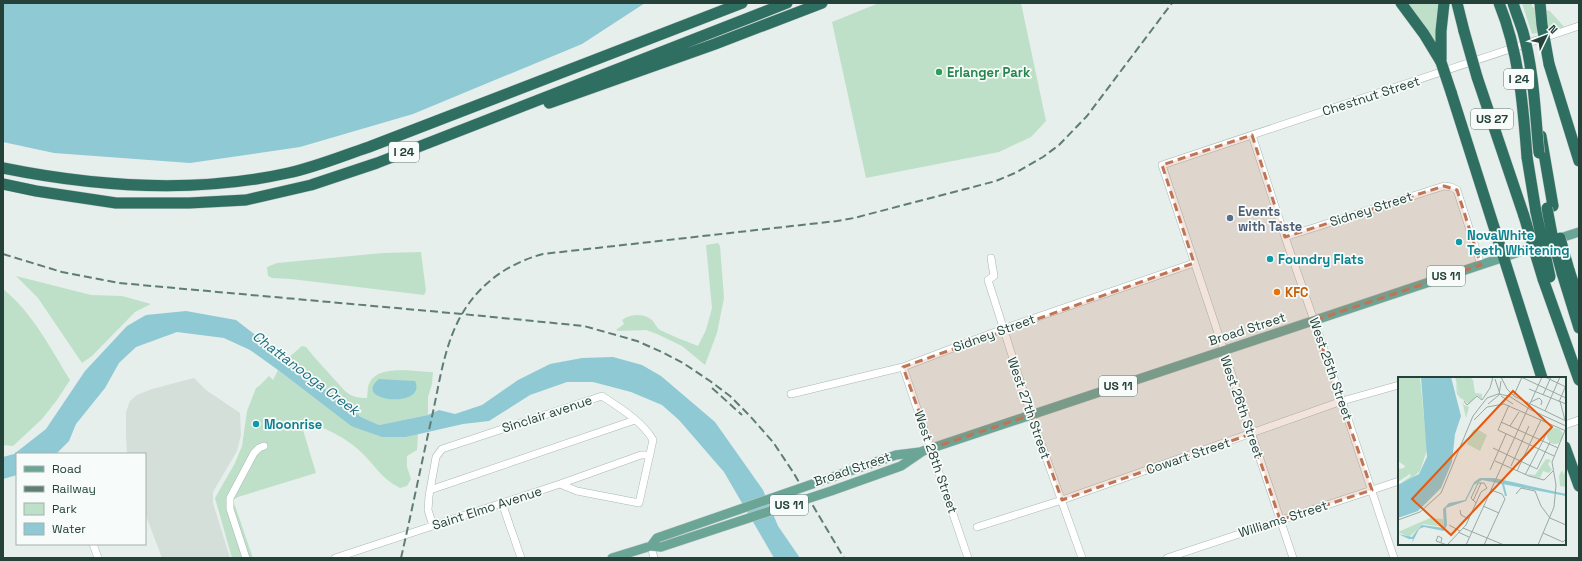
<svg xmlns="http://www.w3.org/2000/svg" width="1582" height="561" viewBox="0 0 1582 561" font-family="'Space Grotesk',sans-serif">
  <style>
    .built { fill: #d4dfda }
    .green { fill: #bfe0c8 }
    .water { fill: #8ec9d4 }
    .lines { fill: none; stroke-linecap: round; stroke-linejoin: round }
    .minor-casing { stroke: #a8b8b2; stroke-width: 8 }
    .major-casing { stroke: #c2cac8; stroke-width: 10 }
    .highway-casing { stroke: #c2cac8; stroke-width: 12 }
    .minor { stroke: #fff; stroke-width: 7 }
    .major { stroke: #6aa596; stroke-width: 9 }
    .highway { stroke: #2f6f62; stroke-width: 11 }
    .rail { stroke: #5f7d75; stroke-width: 2; stroke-dasharray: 8 4; stroke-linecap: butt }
    .major-bridge-casing { stroke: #c2cac8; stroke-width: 10; stroke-linecap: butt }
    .highway-bridge-casing { stroke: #c2cac8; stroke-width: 12; stroke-linecap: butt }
    .major-bridge { stroke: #6aa596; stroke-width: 9 }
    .highway-bridge { stroke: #2f6f62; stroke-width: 11 }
    .marked { fill: #c07456; fill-opacity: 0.2; stroke: #c07456; stroke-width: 3; stroke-dasharray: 8 5; stroke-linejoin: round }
    .leisure-dot { fill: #2e9e5b; stroke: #f7fbf9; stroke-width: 1.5 }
    .service-dot { fill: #5c6f8a; stroke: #f7fbf9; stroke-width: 1.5 }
    .culture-dot { fill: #0f9aa8; stroke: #f7fbf9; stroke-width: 1.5 }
    .food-dot { fill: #e8710a; stroke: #f7fbf9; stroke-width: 1.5 }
    .labels { text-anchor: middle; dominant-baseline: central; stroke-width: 3.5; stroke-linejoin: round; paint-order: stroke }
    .shield { fill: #f7fbf9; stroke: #637a73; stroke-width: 1 }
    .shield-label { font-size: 12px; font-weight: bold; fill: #24423a }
    .leisure-label { font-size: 13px; font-weight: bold; fill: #27864d; stroke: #f7fbf9; text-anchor: start }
    .street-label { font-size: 13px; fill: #24423a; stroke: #f7fbf9 }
    .service-label { font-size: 13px; font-weight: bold; fill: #4e5e75; stroke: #f7fbf9; text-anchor: start }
    .culture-label { font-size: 13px; font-weight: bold; fill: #0d838f; stroke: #f7fbf9; text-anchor: start }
    .food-label { font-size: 13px; font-weight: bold; fill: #c56008; stroke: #f7fbf9; text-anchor: start }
    .water-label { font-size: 14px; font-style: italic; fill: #1c6f80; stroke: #f7fbf9 }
    .inset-river { fill: none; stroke: #8ec9d4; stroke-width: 2 }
    .inset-road { fill: none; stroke: #98aaa4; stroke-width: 1 }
    .view { fill: #e8590c; fill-opacity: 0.15; stroke: #e8590c; stroke-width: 2 }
    .inset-edge { fill: none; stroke: #24423a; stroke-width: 2 }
  </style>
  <rect width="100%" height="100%" fill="#e6efeb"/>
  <path class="built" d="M194,378L206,390L240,413L241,435L237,451L213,492V503L230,558H162L145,513V454H127L126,435V412L130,401L137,395L152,389Z"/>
  <path class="green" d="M879,3H1021L1046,121L1031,137L999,152L866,178L832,22Z
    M1406,3H1439V50Z
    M1522,3H1532V7L1550,11L1564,27L1532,34Z
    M718,243L720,246L724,298L717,333L705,365L682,346L657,334L646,330L618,331L616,330L624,324L622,320C631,314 643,313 652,320C655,323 656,327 660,330C672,336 686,341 698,346L706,330L712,308L706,245Z
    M421,252L426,291L424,295L291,279L272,278L268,276L267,267L277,263L383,253Z
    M16,276L91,295L122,296L151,304L135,312L92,356L82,363L38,298Z
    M3,289C32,312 51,349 70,380L57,400L42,419L13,446L3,445Z
    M302,346L306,347L315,358L345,391C352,397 358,398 367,398C368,393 367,386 370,382C379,364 417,372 433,372L432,384L428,397V415L379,425L361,417L287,359Z
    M278,370L351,426L406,437L418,434L417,450L407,456V467L411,479L407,486L400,488C385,481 376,468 365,456C348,438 325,427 300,420L316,473L238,497L233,500L253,558H232L215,498L235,463L242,446L247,411L256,388L259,386L269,376L273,380Z"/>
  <path class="water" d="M3,3H645L582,44L413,114L300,147L190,163L54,153L3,142Z
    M186,311L236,320L361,417L379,425L428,415L439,410L455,414L482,405L518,380L550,364L582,358L613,357L642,365L661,376L715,422L763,490L778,526L800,558H774L724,472L679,420L662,405L631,392L593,382H567L530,395L489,421L463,424L406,437H382L351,426L278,370L250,350L224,338L177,332L136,347L119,363L105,388L76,424L69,441L56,454H17V475L3,479V457L14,454L46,429L85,371L127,326L146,315Z
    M379,379L415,381C428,409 350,402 379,379Z"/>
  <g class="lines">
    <g class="minor-casing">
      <path id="minor" d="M1252,135L1285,237L1342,401L1394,558
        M1285,237L1444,186L1451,187L1457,190L1481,265
        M991,258L994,276L988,280L1031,415L1082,558
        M903,367L968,558
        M791,394L903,367L1003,329L1194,263
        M1565,425L1579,420
        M560,484L641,455H650
        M430,490L635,420
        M502,503L521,558
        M977,527L1062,500L1342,401L1399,385
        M93,544L98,558
        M651,546L654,558
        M246,558L230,509V498L254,453L259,448L264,446
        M335,558L560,484L577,491L639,503L653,440C642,421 620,408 602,396L442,449L436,457L429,496L428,510L433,526
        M1167,558L1399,481
        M1293,558L1162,165L1579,26"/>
    </g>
    <g class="major-casing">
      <path id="major" d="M1554,240L1579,232
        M923,451L1540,245
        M612,558L651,546"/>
    </g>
    <g class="highway-casing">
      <path id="highway" d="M1401,3L1424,34L1441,62
        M1457,3L1464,31
        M1441,60V31L1444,3
        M1549,64L1579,161
        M1477,77L1524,216
        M1451,92L1542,378
        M549,103L715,44L822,3
        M1541,136L1553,206
        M1527,157L1536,212
        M3,168C97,187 194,194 288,173C316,167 342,156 369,147L742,3
        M3,184L36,191L116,203H189L246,200L311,185L377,163L787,3
        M1569,270L1579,300
        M1562,273L1579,328
        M1543,279L1579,380
        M1565,447L1579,486"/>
    </g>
    <use href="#minor" class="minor"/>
    <use href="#major" class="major"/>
    <use href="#highway" class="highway"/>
    <path class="rail" d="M3,254L62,272L119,283L462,314L584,326L637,341L662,352L683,363L710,381L730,396L750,416L773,442L793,472L844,558
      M712,388L742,415
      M401,558C412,510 422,461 433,412C440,379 445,343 462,314C480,283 509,263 543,254L837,221L854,218L996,181L1015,173L1043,157L1059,145L1087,116L1172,3"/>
    <g class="major-bridge-casing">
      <path id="major-bridge" d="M651,546L661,547L831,491L901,466L923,451
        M651,546L657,538L896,455L920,452"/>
    </g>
    <g class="highway-bridge-casing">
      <path id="highway-bridge" d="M1499,3C1519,52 1523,105 1527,157
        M1513,3C1516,13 1520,22 1523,32C1534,71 1535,113 1539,153
        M1540,3L1542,25L1549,64
        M1464,31L1477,77
        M1441,62L1451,92
        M1547,208L1553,240L1562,273
        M1536,212L1550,277
        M1524,216L1543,279
        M1560,238L1569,270"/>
    </g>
    <use href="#major-bridge" class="major-bridge"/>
    <use href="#highway-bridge" class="highway-bridge"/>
  </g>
  <path class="marked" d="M1252,135L1285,237L1444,186L1457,190L1481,265L1313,321L1372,490L1280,520L1251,434L1062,500L1031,415L932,448L903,367L1194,263L1162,165Z"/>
  <circle class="leisure-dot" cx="939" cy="72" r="4"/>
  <circle class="service-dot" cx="1230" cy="218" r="4"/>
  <g class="culture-dot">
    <circle cx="1459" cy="242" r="4"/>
    <circle cx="1270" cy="259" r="4"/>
    <circle cx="256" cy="424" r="4"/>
  </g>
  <circle class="food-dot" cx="1277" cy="292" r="4"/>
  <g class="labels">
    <g class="shield">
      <rect x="1504" y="69" width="30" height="20" rx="3"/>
      <rect x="1471" y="109" width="42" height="20" rx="3"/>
      <rect x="389" y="142" width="30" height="20" rx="3"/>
      <rect x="1427" y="266" width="38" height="20" rx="3"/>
      <rect x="1099" y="376" width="38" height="20" rx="3"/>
      <rect x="770" y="495" width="38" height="20" rx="3"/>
    </g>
    <g class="shield-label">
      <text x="1519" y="79">I 24</text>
      <text x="1492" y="119">US 27</text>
      <text x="404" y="152">I 24</text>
      <text x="1446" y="276">US 11</text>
      <text x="1118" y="386">US 11</text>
      <text x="789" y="505">US 11</text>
    </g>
    <g class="leisure-label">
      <text x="947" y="72">Erlanger Park</text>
    </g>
    <g class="street-label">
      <text transform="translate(1371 96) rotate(-18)">Chestnut Street</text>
      <text transform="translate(1371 209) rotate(-18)">Sidney Street</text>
      <text transform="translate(1247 329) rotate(-18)">Broad Street</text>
      <text transform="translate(994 333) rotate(-20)">Sidney Street</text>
      <text transform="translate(1331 369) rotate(71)">West 25th Street</text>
      <text transform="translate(1242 407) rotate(71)">West 26th Street</text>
      <text transform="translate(1029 408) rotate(71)">West 27th Street</text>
      <text transform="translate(547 414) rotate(-18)">Sinclair avenue</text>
      <text transform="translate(1188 456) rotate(-19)">Cowart Street</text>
      <text transform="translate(936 462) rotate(71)">West 28th Street</text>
      <text transform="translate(852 469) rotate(-19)">Broad Street</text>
      <text transform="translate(487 508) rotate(-18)">Saint Elmo Avenue</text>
      <text transform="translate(1283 519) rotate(-18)">Williams Street</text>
    </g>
    <g class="service-label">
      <text x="1238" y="211">Events<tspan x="1238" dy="15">with Taste</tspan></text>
    </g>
    <g class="culture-label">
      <text x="1467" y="235">NovaWhite<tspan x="1467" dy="15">Teeth Whitening</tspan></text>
      <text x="1278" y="259">Foundry Flats</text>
      <text x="264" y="424">Moonrise</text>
    </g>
    <g class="food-label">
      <text x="1285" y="292">KFC</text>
    </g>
    <g class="water-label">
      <text transform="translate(306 373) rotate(37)">Chattanooga Creek</text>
    </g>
  </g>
  <g transform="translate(1398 377)">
    <rect width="168" height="168" fill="#e6efeb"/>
    <path d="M0,0H22L29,73L22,94L12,103L0,108L13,99L12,97L0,105V92L6,91L7,89L0,84ZM57,0H72L75,3L77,16L84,17V22L79,18L71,27L63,21L66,28L71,30L68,41L64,23L59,17L58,6L62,19ZM149 59a8 8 0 1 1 16 0a8 8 0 1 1-16 0ZM79,52L89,58L82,74L69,67L75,53ZM148,82L153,83L150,87L154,93L151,96L145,94L142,101L132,99L129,97L137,98ZM168,92L167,100L168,110L162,109L161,99L163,95L165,94V98ZM32,141L45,142L46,150L25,147L11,160L0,155Z" fill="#bfe0c8"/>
    <path d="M23,0H53L63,39L57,57L54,85L43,111L20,134L0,141V108L21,97L29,80ZM82,101H96L168,117V119L84,103L76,108L68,124L48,131L49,148L46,154L26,150L21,152L14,166L15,162H11L0,157L14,160L19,153L24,148L46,151L45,132L51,126L67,123L76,105Z" fill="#8ec9d4"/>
    <path class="inset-river" d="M101,104L105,107L108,119"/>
    <path class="inset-road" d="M103,0L109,12L116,19L168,44M123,0L168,21M147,0L168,10M97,2L102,17M131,12L168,27M116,18L124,0M145,18L153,0M103,19L115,27M84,23L92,11L95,0M66,24L69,28L79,19L84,23M162,24L167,43M133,25L141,21L144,24L143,28M161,25L168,8M90,27L101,18L103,4M111,28L100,53L156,79M147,34L162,0M76,43L89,30L106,27L168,54M103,45L160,71M112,49L121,35M95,71L139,92L152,65M97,84L131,99L146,103L155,94M113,89L131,49M92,93L108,57M119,94L143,43M127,98L150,54M93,113L144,0M118,117L123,111L137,114L143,129L152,141L168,148M75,124L83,106M85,129L101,136M62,133L63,138L71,142M0,143L22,135L43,116L75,39L89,21L100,17L111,19L133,33L168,49M51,148L62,154M65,151L106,168M60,155L71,160M145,156L165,165L168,162M43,165L44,161L40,159L38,164L49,168M49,168L68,148L83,115L89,111L86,106H80L73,121L78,126M68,168L94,111M86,168L107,122L104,117L93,113M140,168L156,130L158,108L154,85L168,51"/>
    <path class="view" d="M115,14L154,50L53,158L14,122Z"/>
    <rect width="168" height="168" class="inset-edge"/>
  </g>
  <rect width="1582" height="561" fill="none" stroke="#24423a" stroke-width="8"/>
  <rect x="16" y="453" width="130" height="92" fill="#f7fbf9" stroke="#a3b1ad"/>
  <rect x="24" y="466" width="20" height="6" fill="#6aa596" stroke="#a3b1ad"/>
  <text x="52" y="473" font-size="12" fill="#24423a">Road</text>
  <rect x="24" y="486" width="20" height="6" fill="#5f7d75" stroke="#a3b1ad"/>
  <text x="52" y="493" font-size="12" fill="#24423a">Railway</text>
  <rect x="24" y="503" width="20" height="12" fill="#bfe0c8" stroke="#a3b1ad"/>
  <text x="52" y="513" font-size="12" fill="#24423a">Park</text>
  <rect x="24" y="523" width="20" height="12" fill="#8ec9d4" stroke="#a3b1ad"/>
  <text x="52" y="533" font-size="12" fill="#24423a">Water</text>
  <g transform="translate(1546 36) rotate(47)" stroke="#f7fbf9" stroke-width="3" paint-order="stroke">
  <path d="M0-3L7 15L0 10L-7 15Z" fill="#24423a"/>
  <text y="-6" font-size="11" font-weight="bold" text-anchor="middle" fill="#24423a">N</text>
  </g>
</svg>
